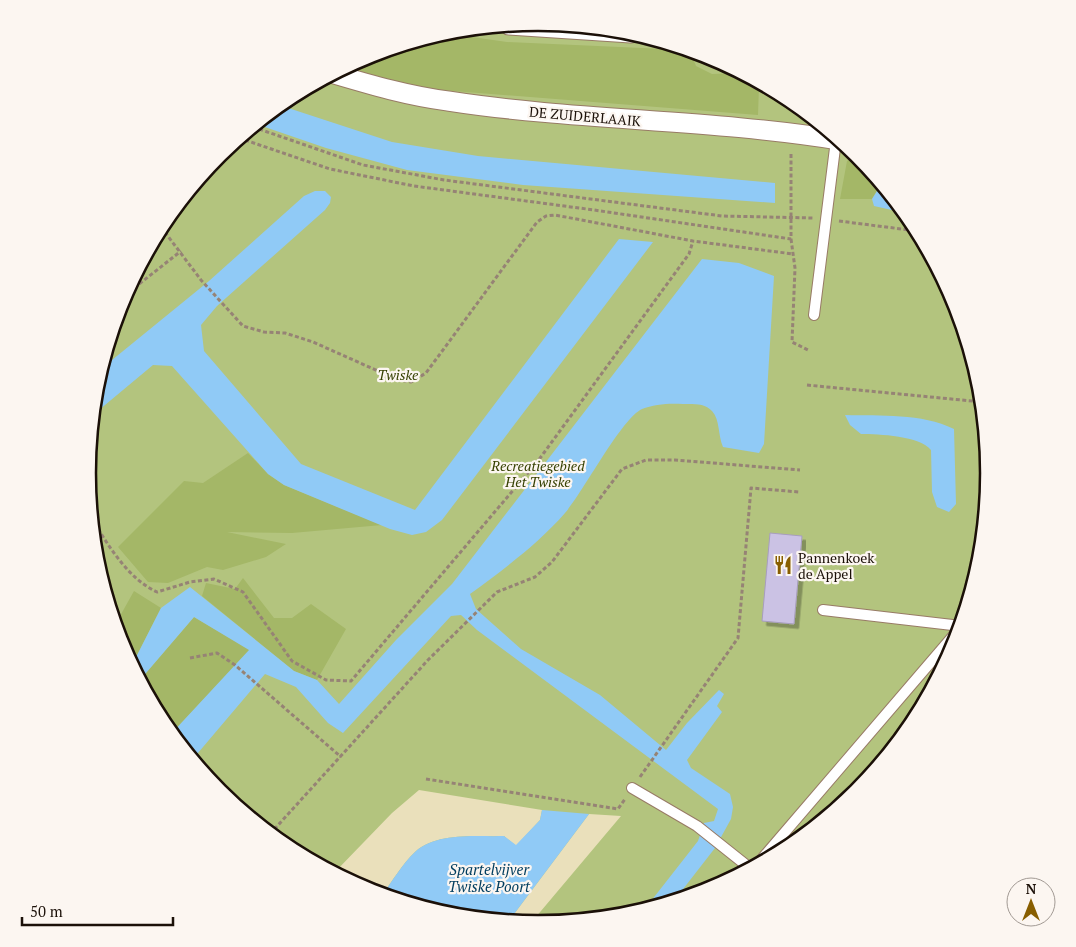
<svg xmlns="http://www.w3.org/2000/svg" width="1076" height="947" viewBox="0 0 1076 947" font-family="'PT Serif',serif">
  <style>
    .green { fill: #b3c47e }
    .forest { fill: #a4b767 }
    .sand { fill: #eae0bb }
    .water { fill: #90caf6 }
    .building { fill: #cbc2e4; stroke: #a79dbe; filter: url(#shadow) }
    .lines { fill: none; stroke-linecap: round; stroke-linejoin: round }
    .service-casing { stroke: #987b66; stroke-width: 12 }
    .minor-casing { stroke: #987b66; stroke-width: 21 }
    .path { stroke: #968375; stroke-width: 3; stroke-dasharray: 4 2.5; stroke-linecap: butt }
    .service { stroke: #fff; stroke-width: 10 }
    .minor { stroke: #fff; stroke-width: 19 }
    .labels { text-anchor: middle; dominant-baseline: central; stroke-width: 4.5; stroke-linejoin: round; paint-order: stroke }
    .street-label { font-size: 14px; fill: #1b1008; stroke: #fcf6f1 }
    .park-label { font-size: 14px; font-style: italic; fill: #364102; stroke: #fcf6f1 }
    .poi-label { font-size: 14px; fill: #1b1008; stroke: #fcf6f1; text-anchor: start }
    .water-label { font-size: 15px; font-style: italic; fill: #003d5f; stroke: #fcf6f1 }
    .rim { fill: none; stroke: #1b1008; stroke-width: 2.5 }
  </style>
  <defs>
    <filter id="shadow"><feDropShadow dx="4.5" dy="4.5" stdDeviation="0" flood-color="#0004"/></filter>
  </defs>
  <rect width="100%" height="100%" fill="#ffe4d2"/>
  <path class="green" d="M88 473a450 450 0 1 1 900 0a450 450 0 1 1-900 0Z"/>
  <path class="forest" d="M444,33L507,42L687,50L690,51L696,66L712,74L740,73L759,85L758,115L428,89L344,68L366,57Z
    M857,155L885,189L877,191L872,199H840L847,161Z
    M248,453L268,474L284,485L382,525L292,533L227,532L286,544L266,557L223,570L207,567L168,583L148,582L118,547L184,481L203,483Z
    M243,578L274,618H292L311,604L346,629L317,680L294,671L202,596L206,583L235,589Z
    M134,591L161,608L132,665L121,646L115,625Z
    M194,617L250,650L171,734L163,724L140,680Z"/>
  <path class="sand" d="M419,790L542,810L540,820L516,846L504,836C476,837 437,832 415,852C402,864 392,882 382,895L365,890L334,873L392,813Z
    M589,814L621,816L530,924L508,922Z"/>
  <path class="water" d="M279,105L392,142L478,156L775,183V203L523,185L407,170L326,148L256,124Z
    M885,189L905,213L874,206L872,199L877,191Z
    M315,191H325L331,197L330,203L325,210L217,306L201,325L204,351L301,464L415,510L619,239L653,242L442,520L426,532L412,535L390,529L284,485L268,474L172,366L153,365L93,415L96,385L101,369L209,281L304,196Z
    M702,259L739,263L774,276L764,444L759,453L723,447C718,436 720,419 712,411C705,403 693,404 683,404C670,403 654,404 642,409C621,419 584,491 565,513C538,544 504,569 470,594L476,609L521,649L600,695L666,750L687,723L719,690L724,694L717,706L722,712L687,760L691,768L730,794L733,807L731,819L715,848L673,902L644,910L698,841L704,823L714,821L718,809L477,630L461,615L451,616L343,733L328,723L296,687L265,674L192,760L171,734L249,650L194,617L140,680L132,665L161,608L190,587L294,671L317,680L339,704L396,640L452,584Z
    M845,415C881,416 921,413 954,429L956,504L949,512L937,507L932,492L931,450C920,436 879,434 861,434L850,425Z
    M542,810L589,814L508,922L450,916L382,895C392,882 402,864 415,852C437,832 476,837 504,836L516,845L540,820Z"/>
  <path class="building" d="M770,533L802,536L794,624L762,621Z"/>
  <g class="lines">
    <g class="service-casing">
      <path id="service" d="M814,315L836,140
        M823,610L961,626
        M632,788L697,826L751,869
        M755,867L960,628"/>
    </g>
    <g class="minor-casing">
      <path id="minor" d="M509,25L631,33
        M334,74C371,85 409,96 448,101C577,121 710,119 839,140"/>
    </g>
    <path class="path" d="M795,114L797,105
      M253,127L363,165L444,180L722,216L813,218
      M239,138L330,169L414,186L594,210L791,239V153
      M839,221L917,231
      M161,227L201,280L243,326L264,332L285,333L313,342L396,379L411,382L426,373L537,222L546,216L555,215L693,241L793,254
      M791,239L795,268L792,342L810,351
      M124,296L181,251
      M807,385L982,402
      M91,518C109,546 127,578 157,592L190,582L214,579L243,592L292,661L326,680L351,681L538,461L689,254L693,241
      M190,658L217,653L235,665L341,757
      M640,777L738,638L751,488L799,492
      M426,779L618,809L625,799
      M270,834L428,660L497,592L535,577L552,562L622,469L646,460H675L800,470"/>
    <use href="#service" class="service"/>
    <use href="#minor" class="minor"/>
  </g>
  <defs>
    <g id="restaurant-bare" transform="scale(1.5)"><path d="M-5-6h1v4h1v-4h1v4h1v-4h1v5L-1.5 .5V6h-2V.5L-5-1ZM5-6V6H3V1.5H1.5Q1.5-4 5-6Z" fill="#885e00" stroke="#fcf6f1" stroke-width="2.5" paint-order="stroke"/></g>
  </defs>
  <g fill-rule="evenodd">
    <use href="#restaurant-bare" x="783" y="565"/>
  </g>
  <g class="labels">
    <g class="street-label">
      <text transform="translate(585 116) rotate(5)">DE ZUIDERLAAIK</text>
    </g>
    <g class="park-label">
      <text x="398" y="374">Twiske</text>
      <text x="538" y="465">Recreatiegebied<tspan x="538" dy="16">Het Twiske</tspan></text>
    </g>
    <g class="poi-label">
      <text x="798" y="557">Pannenkoek<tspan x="798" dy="16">de Appel</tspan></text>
    </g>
    <g class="water-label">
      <text x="489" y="869">Spartelvijver<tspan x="489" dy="17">Twiske Poort</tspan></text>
    </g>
  </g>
  <path d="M0 0H1076V947H0ZM96 473a442 442 0 1 1 884 0a442 442 0 1 1-884 0Z" fill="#fcf6f1" fill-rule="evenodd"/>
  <path class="rim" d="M96 473a442 442 0 1 1 884 0a442 442 0 1 1-884 0Z"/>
  <g transform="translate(1031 902)"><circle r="24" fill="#fcf6f1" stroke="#a29a94"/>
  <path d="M0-4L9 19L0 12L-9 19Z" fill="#885e00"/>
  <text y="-8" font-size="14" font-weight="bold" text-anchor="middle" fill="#1b1008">N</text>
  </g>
  <path d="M22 917v8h151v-8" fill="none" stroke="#1b1008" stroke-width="2.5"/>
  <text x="30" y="917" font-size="15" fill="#1b1008" stroke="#fcf6f1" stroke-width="4" paint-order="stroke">50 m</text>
</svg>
